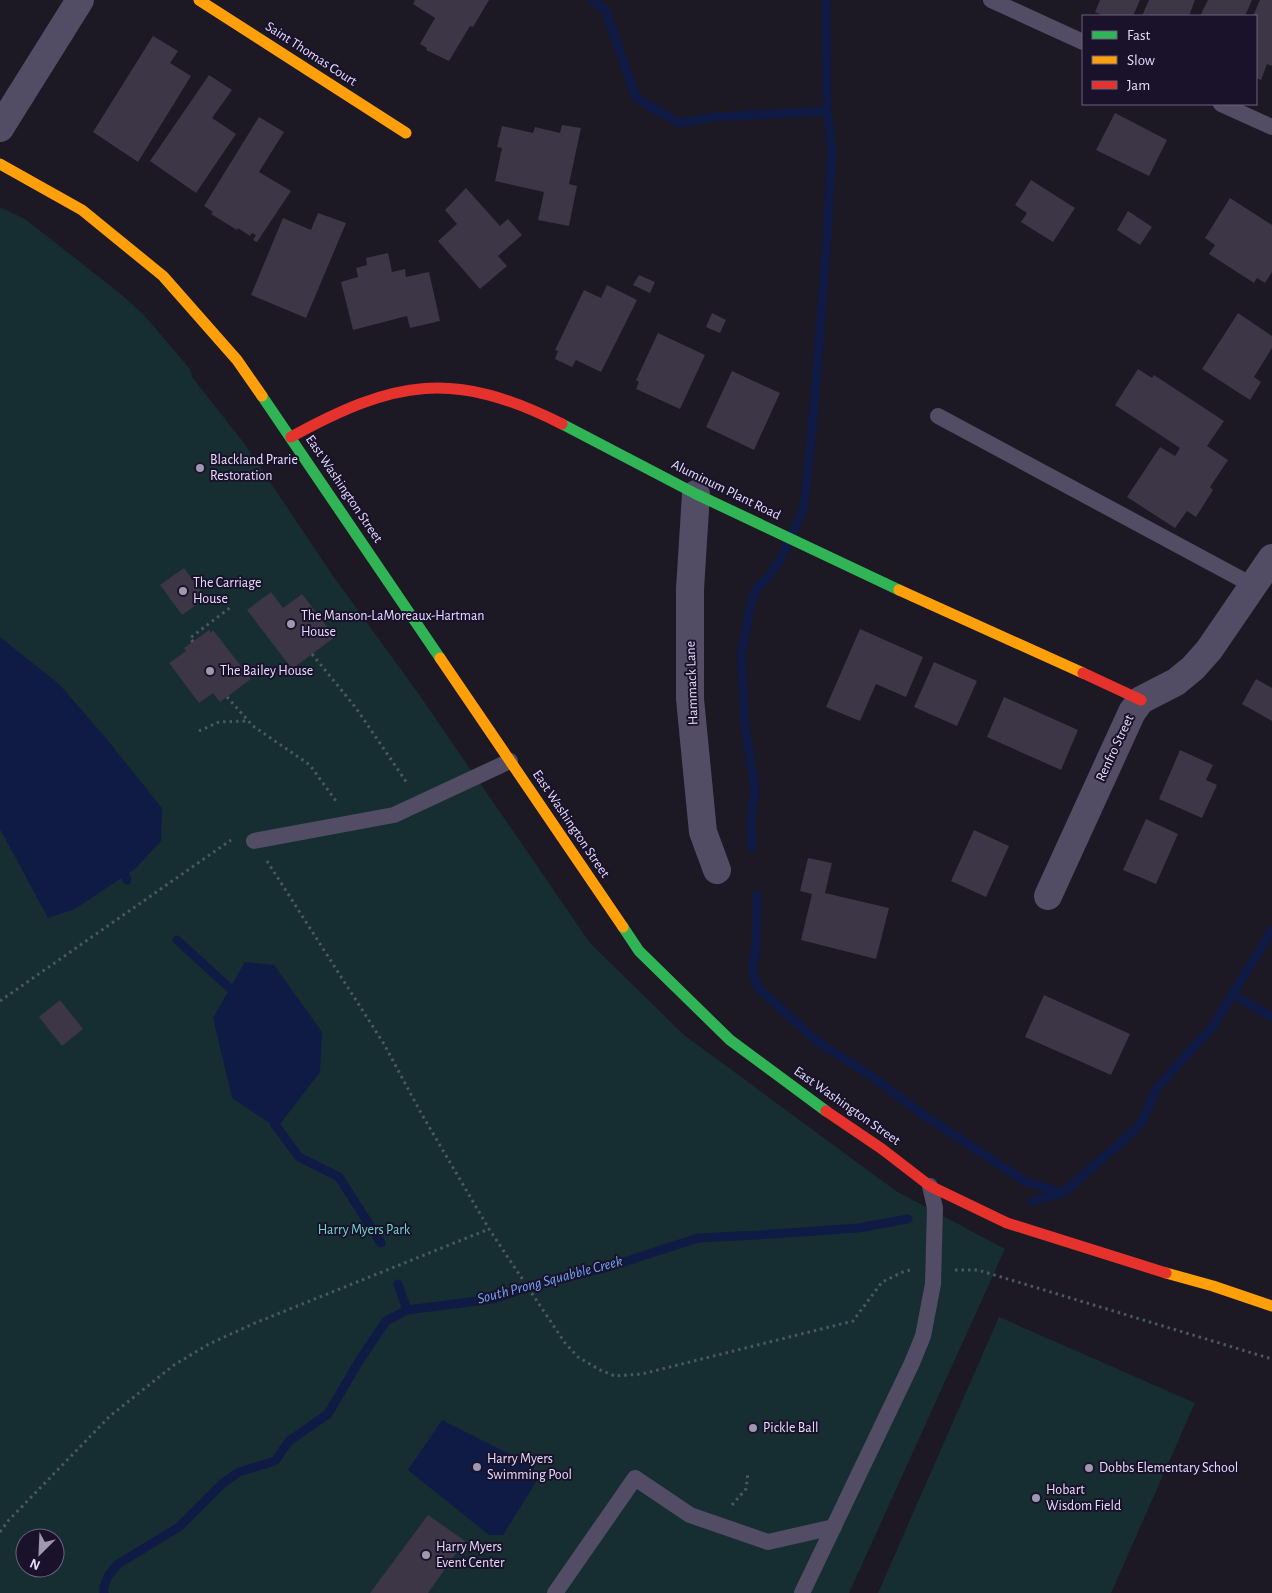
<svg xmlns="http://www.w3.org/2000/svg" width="1272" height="1593" viewBox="0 0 1272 1593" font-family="'Alegreya Sans',sans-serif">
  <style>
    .green { fill: #162e32; fill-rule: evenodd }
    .water { fill: #0f1b45 }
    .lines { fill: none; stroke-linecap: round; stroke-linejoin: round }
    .stream { stroke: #0f1b45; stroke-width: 9 }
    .building { fill: #3c3646 }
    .path { stroke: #4d5665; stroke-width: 3; stroke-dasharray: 2.5 4; stroke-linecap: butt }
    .lane { stroke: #524d65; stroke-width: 16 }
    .street { stroke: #524d65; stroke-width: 28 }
    .fast { stroke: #30b455; stroke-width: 11 }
    .slow { stroke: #ff9f0a; stroke-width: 11 }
    .jam { stroke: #e5322d; stroke-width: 11 }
    .poi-dot { fill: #9f98b2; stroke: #1a122a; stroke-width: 2 }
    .labels { text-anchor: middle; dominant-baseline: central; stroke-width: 4; stroke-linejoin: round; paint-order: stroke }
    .street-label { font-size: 14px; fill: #e5ddfe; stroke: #1a122a }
    .poi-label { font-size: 14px; fill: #e5ddfe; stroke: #1a122a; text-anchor: start }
    .park-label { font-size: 14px; fill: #6adccf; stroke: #1a122a }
    .water-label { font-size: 15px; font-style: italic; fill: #70a6f9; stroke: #1a122a }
  </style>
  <rect width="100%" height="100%" fill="#1c1824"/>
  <path class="green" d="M0,207L25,219L122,295L144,315L190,369L192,377L244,443L331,573L420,696L590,943L684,1035L896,1191L1005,1249L849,1593H0ZM25,1538H55V1568H25Z
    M999,1317L1195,1403L1111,1593H878Z"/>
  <path class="water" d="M0,637L59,684L105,737L162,808L161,841L135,869L75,909L48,918L0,829Z
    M245,962L274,965L322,1032L320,1072L277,1128L232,1098L213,1018Z
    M442,1420L533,1466L536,1482L503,1535H489L408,1470Z"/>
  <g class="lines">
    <path class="stream" d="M592,0L606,11L636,98L679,123L715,117L827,111
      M752,848L751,815L755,789L745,726L741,655L751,602L757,588L768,577L780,560L804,508L814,408L827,238L832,149L827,111L826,0
      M121,866L127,880
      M757,895L756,944L752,971L758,988L818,1042L873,1077L919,1112L1026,1182L1063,1193
      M177,940L233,991L235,997
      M1232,994L1272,1017
      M273,1117L274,1123L299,1157L339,1177L381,1243
      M1032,1201L1063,1193L1135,1130L1142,1122L1156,1089L1213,1026L1272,930
      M398,1284L407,1310
      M104,1593V1587L108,1576L118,1564L179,1527L223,1483L239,1472L275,1461L289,1441L328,1414L359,1361L386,1321L407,1310L493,1299L536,1285L605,1268L698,1238L759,1235L858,1228L908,1219"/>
  </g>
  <path class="building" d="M415,0H489L473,27L470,26L449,61L426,50L427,48L420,44L435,18L413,4Z
    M1100,0H1140L1133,16H1104L1095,12Z
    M1149,0H1195L1189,16H1142Z
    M1208,0H1252L1245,16H1200Z
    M1260,0H1272V66L1267,64L1261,80L1256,78V16H1253Z
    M153,36L178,51L170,63L191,76L138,162L93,132Z
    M209,75L232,90L212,118L236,134L196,193L150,161Z
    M1115,113L1167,140L1149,176L1096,150Z
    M259,117L284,132L259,172L291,191L257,242L253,240L256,235L252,233L250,236L238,228L237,230L211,214L213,212L204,206Z
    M562,125L581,128L569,184L577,186L569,226L538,220L544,192L495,181L502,148L497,147L502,126L533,133L535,127L560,133Z
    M1031,180L1075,208L1053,242L1021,222L1027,213L1015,205Z
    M466,188L500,226L508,219L522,235L498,256L507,266L480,289L438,241L457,224L445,210Z
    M1230,198L1272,225V272L1265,283L1257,278L1254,283L1209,254L1215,245L1205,238Z
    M1128,211L1152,227L1140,245L1117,230Z
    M318,213L346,223L306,318L251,295L283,218L311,230Z
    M388,253L392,272L405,269L406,277L429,272L440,321L410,328L407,316L353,330L341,282L358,277L356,268L367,265L366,258Z
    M639,275L655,282L650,293L633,285Z
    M607,285L637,300L601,372L576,360L572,367L555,359L558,351L555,350L584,290L601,298Z
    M712,313L726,320L720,333L706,327Z
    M1238,313L1272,336V348L1254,377L1261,382L1250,400L1202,369Z
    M658,333L705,355L680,409L636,389L639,382L636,380Z
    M1138,369L1152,378L1154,375L1224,421L1207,446L1228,460L1210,487L1213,490L1196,517L1187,511L1175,528L1127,497L1160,447L1175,456L1180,448L1115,405Z
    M732,371L780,393L754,450L706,427Z
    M184,568L206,598L182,615L160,585Z
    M271,592L283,608L302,594L335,637L292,669L247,610Z
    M860,629L923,657L906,697L876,684L860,721L826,707Z
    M209,630L211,633L213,630L251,679L220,702L213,693L199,703L169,663L186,651L184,648Z
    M934,662L977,681L957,726L914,707Z
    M1256,679L1272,688V721L1242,704Z
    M1004,697L1078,730L1061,770L987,737Z
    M1180,750L1213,765L1206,780L1217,785L1202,818L1159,799Z
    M1146,819L1178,834L1156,884L1123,870Z
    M974,830L1009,846L986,897L951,881Z
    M808,858L832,863L825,893L889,908L876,959L801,940L812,894L800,891Z
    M1044,995L1130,1034L1111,1075L1025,1037Z
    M60,1000L83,1029L62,1046L39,1017Z
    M428,1515L465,1541L428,1593H370Z"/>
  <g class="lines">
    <path class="path" d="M193,642L190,638L231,607
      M312,654L356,708L407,783
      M227,697L253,726L310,765L338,804
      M199,731L219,722L248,721
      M267,861L384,1044L421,1113L489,1229L565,1343L578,1357L600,1370L615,1376L642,1374L853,1321L882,1282L905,1271L911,1270
      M0,1001L231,840
      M955,1270H978L1272,1359
      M732,1505L746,1489L748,1473
      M0,1532L8,1521L110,1416L174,1365L209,1344L255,1323L489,1229"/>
    <path class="lane" d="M991,0L1083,42
      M1221,104L1272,127
      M938,416L1254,586
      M254,841L394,815L510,761
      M555,1593L635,1478L690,1515L768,1542L834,1527
      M802,1593L912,1363L923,1336L933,1284L935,1208L930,1186"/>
    <path class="street" d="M0,128L80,0
      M696,494L690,589V699L703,832L717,870
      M1048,896L1132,712L1141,700L1176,682L1193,668L1209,650L1272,558"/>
    <path class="fast" d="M262,396L440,658
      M562,424L696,494L899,590
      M623,927L639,951L730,1040L826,1111"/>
    <path class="slow" d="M199,0L406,133
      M0,164L82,210L163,276L237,360L262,396
      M899,590L1083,673
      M440,658L623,927
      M1166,1273L1213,1286L1272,1306"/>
    <path class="jam" d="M291,437C395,380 453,369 562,424
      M1083,673L1141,700
      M826,1111L882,1149L930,1186L1007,1223L1166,1273"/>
  </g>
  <g class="poi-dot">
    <circle cx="200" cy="468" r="5"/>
    <circle cx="183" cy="591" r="5"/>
    <circle cx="291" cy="624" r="5"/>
    <circle cx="210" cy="671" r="5"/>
    <circle cx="753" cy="1428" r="5"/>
    <circle cx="477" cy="1467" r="5"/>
    <circle cx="1089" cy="1468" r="5"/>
    <circle cx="1036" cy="1498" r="5"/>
    <circle cx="426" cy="1555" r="5"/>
  </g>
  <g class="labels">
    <g class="street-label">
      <text transform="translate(311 54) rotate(33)">Saint Thomas Court</text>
      <text transform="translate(344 489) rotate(56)">East Washington Street</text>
      <text transform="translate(726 490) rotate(26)">Aluminum Plant Road</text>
      <text transform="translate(692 683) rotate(-92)">Hammack Lane</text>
      <text transform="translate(1115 748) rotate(-65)">Renfro Street</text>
      <text transform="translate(571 824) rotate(56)">East Washington Street</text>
      <text transform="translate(847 1106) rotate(35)">East Washington Street</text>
    </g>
    <g class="poi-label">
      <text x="210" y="460">Blackland Prarie<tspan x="210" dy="16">Restoration</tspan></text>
      <text x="193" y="583">The Carriage<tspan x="193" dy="16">House</tspan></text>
      <text x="301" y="616">The Manson-LaMoreaux-Hartman<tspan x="301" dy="16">House</tspan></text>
      <text x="220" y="671">The Bailey House</text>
      <text x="763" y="1428">Pickle Ball</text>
      <text x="487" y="1459">Harry Myers<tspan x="487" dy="16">Swimming Pool</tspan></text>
      <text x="1099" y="1468">Dobbs Elementary School</text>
      <text x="1046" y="1490">Hobart<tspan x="1046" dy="16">Wisdom Field</tspan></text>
      <text x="436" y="1547">Harry Myers<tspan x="436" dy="16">Event Center</tspan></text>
    </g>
    <g class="park-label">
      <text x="364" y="1230">Harry Myers Park</text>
    </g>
    <g class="water-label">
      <text transform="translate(550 1280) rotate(-15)">South Prong Squabble Creek</text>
    </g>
  </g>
  <rect x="1082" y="15" width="175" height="90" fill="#1a122a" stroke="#6b637f"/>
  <rect x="1092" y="31" width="25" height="8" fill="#30b455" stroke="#6b637f"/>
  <text x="1127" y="40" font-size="15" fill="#e5ddfe">Fast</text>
  <rect x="1092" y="56" width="25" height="8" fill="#ff9f0a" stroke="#6b637f"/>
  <text x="1127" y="65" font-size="15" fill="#e5ddfe">Slow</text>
  <rect x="1092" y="81" width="25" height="8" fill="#e5322d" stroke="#6b637f"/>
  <text x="1127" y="90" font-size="15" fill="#e5ddfe">Jam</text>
  <g transform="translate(40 1553) rotate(204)"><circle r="24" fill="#1a122a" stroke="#6b637f"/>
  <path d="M0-4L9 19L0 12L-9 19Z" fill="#9f98b2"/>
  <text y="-8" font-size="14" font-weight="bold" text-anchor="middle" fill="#e5ddfe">N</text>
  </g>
</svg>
